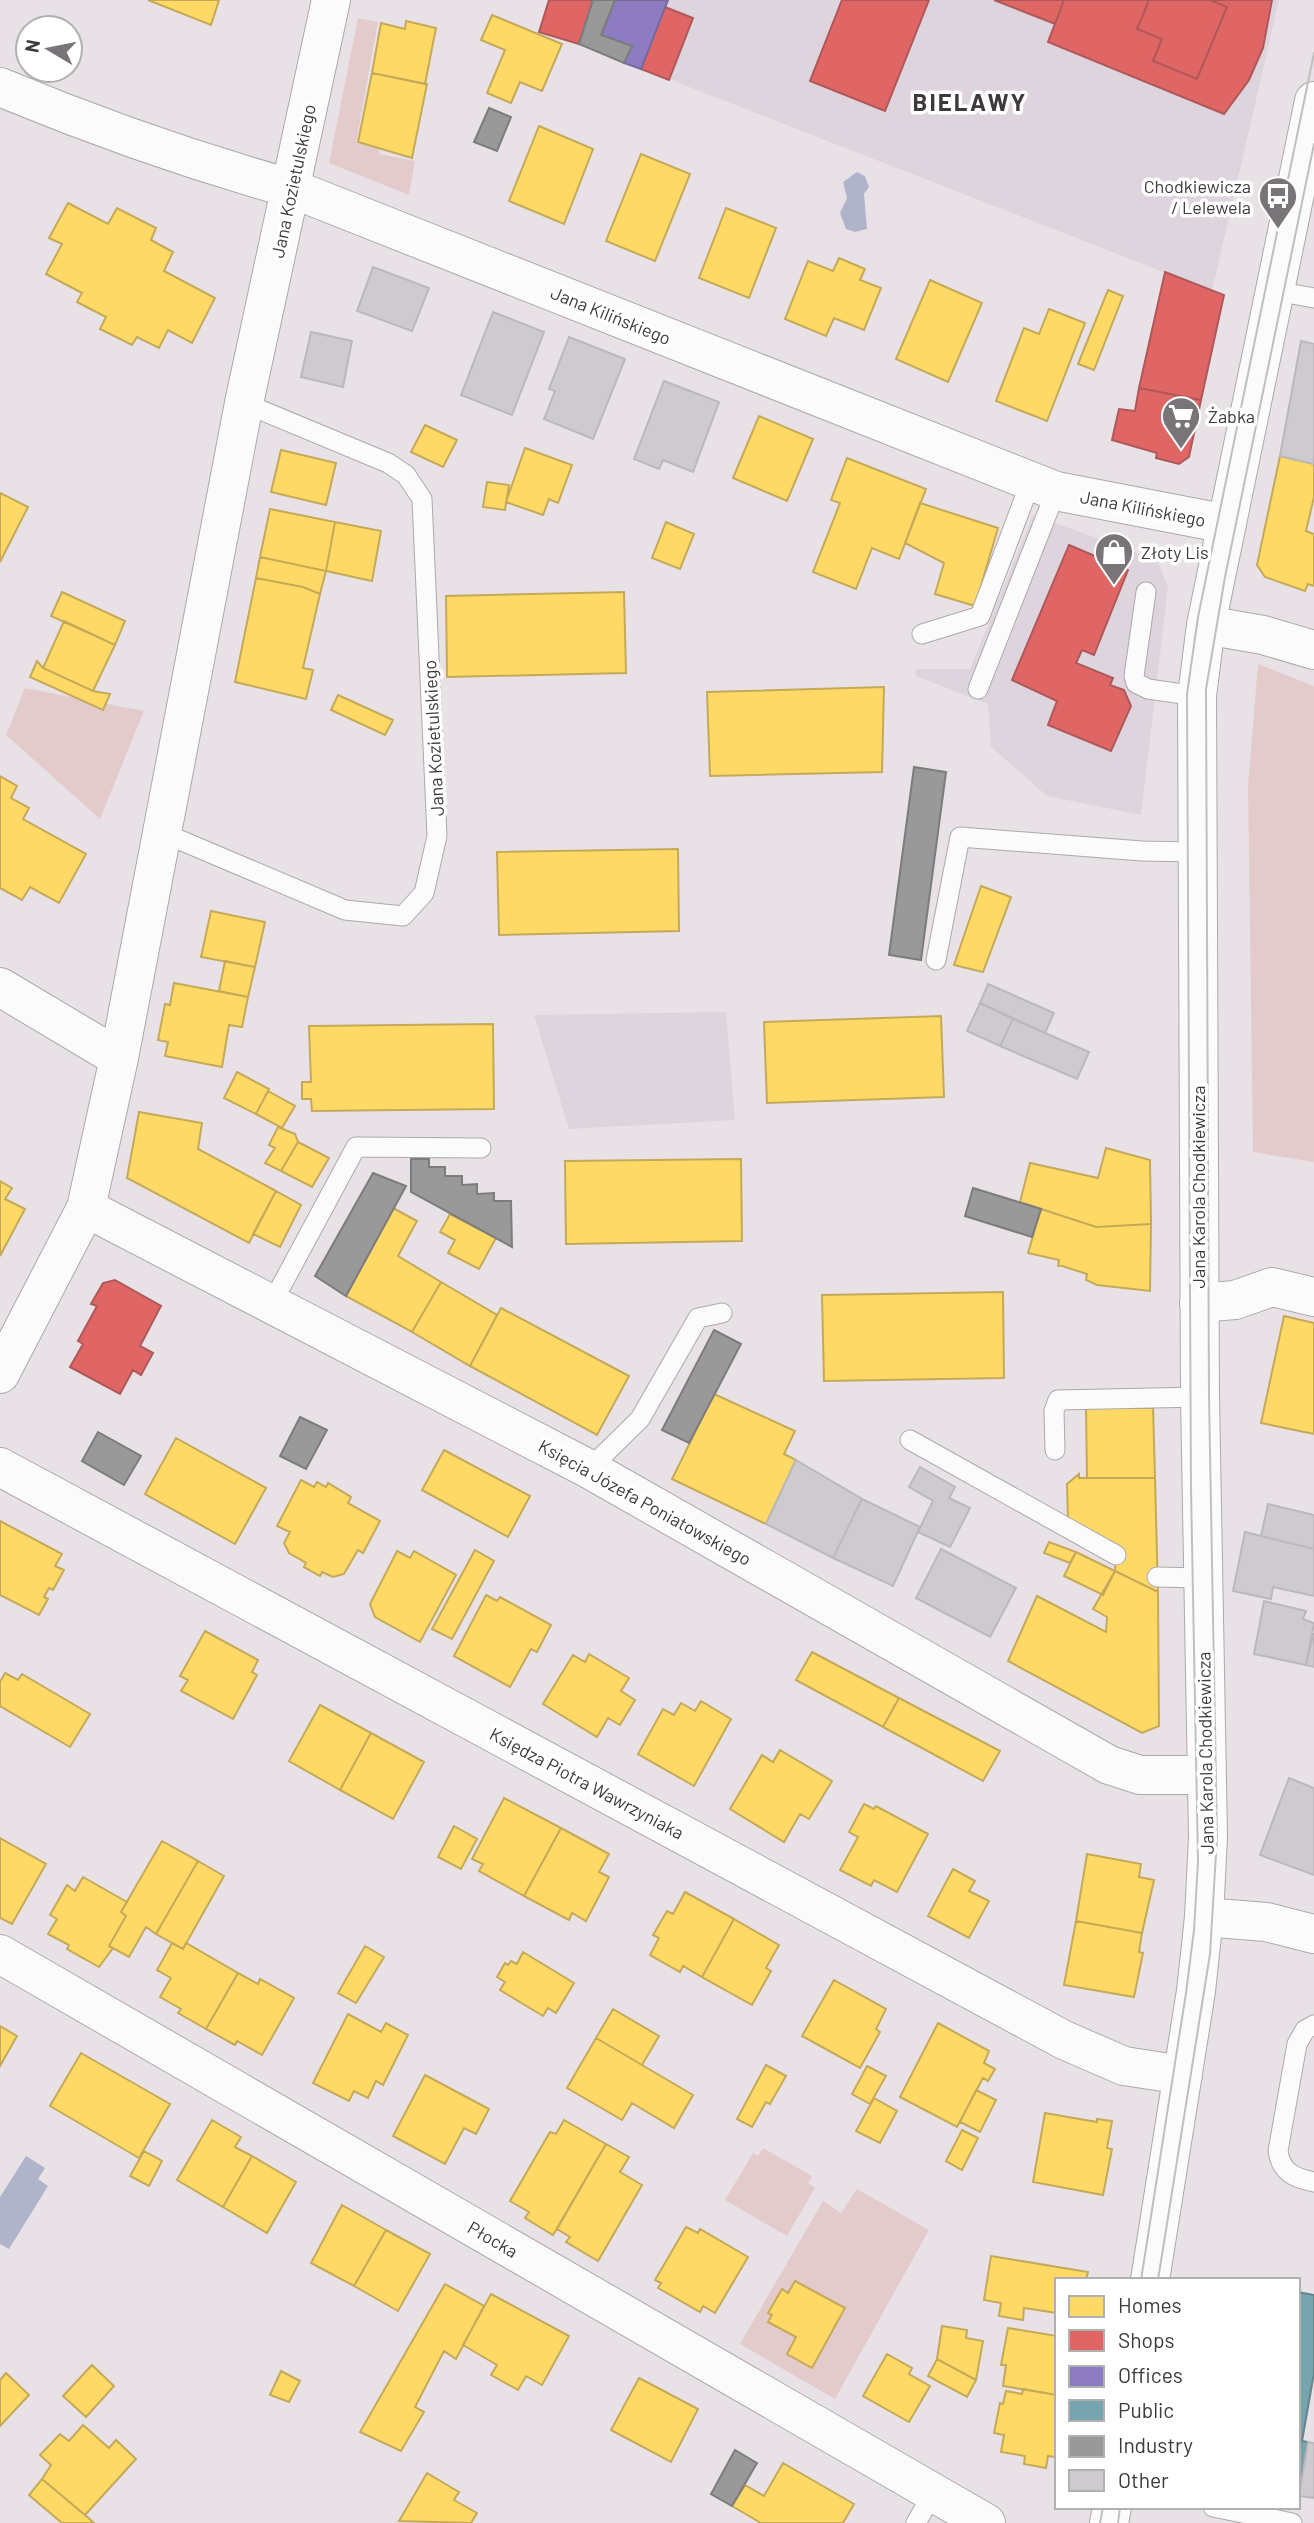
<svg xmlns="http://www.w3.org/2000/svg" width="1314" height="2523" viewBox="0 0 1314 2523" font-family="Barlow,sans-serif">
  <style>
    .built { fill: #ded4dd }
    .green { fill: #e3cbcc }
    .water { fill: #b0b4ca }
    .homes { fill: #ffd966; stroke: #c5a959; stroke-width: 2 }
    .shops { fill: #e06666; stroke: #af5859; stroke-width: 2 }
    .offices { fill: #8e7cc3; stroke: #76689a; stroke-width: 2 }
    .public { fill: #76a5af; stroke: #65858c; stroke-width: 2 }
    .industry { fill: #999; stroke: #7d7c7d; stroke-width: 2 }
    .building { fill: #cecbcf; stroke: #bbb8bc; stroke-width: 2 }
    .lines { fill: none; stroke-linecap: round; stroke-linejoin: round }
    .lane-casing { stroke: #aca8ab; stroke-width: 21 }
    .street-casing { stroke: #aca8ab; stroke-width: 40 }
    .secondary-casing { stroke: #aca8ab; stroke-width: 40 }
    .lane { stroke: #fcfbfb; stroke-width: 19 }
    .street { stroke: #fcfbfb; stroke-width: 38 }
    .secondary { stroke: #fcfbfb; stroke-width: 38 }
    .tram { stroke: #c0bfc0; stroke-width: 2 }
    .labels { text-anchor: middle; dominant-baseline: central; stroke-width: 7; stroke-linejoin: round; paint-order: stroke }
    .street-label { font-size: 18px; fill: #3d393c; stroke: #fff }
    .poi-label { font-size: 18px; fill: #3d393c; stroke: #fff; text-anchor: start }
    .district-label { font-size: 24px; font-weight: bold; letter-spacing: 2px; fill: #3d393c; stroke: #fff }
  </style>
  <rect width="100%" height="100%" fill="#e8e2e7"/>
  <path class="built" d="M593,0H1279L1212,291L579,44Z
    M1033,515L1157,560L1168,587L1141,815L1047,796L991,747L988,704L916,676V669H970Z
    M726,1012L735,1120L569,1129L534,1015Z"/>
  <path class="green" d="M358,18L378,22L356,143L379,149V154L415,161L409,195L329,163Z
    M1258,664L1314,686V1162L1253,1152L1248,785Z
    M25,688L144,711L100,819L6,735Z
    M763,2148L812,2176L808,2183L815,2188L787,2236L725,2200L753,2153L758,2156Z
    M857,2189L929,2230L835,2399L740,2344L823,2201L841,2213Z"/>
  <path class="water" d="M857,172L865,176L869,187L864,194L867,229L855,232L846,229L840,213L847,198L843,182Z
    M26,2156L45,2168L38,2179L48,2186L9,2249L0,2244V2197Z"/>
  <path class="homes" d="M148,0H219L211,25Z
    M492,15L562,44L542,91L520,82L511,103L487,93L505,50L481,40Z
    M406,21L436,28L425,84L372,73L381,23L405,29Z
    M372,73L427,84L412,158L358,142Z
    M539,126L593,149L564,224L509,201Z
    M641,154L690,174L655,261L606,241Z
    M68,203L108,224L117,208L156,228L151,240L173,252L164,271L215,298L192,343L168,330L159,348L137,337L132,345L100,329L106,317L77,302L82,293L46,274L62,244L49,238Z
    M726,208L776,228L749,298L699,278Z
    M839,258L865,269L860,280L881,288L864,330L834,318L826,336L785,319L808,261L833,271Z
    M930,280L982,303L948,382L896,359Z
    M1108,290L1123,296L1094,370L1078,364Z
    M1049,309L1085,323L1047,421L996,401L1024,328L1039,334Z
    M759,416L813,439L787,501L733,478Z
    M425,425L457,440L443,467L411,452Z
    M525,448L572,465L558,503L549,499L543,515L506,502Z
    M281,450L336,463L326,505L271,492Z
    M1280,456L1314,464V497L1306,531L1314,534V586L1308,584L1305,591L1265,577L1257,565Z
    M847,458L926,489L899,559L872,548L856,589L813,572L840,503L831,500Z
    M487,482L509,485L505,510L483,507Z
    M0,493L28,507L0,562Z
    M920,503L998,528L975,606L935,594L944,563L905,543Z
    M270,509L335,522L326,571L260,557Z
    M335,522L381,531L372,581L326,571Z
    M666,522L694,534L680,569L652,558Z
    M260,557L326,571L320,594L303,587L256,578Z
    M256,578L303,587L320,594L303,668L313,670L306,699L235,682Z
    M62,592L125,621L115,645L51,616Z
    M624,592L626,673L447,677L446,596Z
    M64,621L115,645L93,691L43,668Z
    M37,661L43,668L93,691L110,694L103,710L30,677Z
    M884,687L882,772L710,776L707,692Z
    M338,695L393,720L385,735L331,710Z
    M0,776L17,786L11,798L29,808L23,819L86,854L59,903L30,887L22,900L0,888Z
    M678,849L679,931L499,935L497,852Z
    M981,886L1011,897L983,972L954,965Z
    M211,911L265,922L255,967L201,957Z
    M225,961L255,967L248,997L219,991Z
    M174,983L248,997L242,1027L229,1025L222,1067L165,1056L168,1042L158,1040L165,1004L170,1005Z
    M941,1016L944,1097L767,1103L764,1022Z
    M493,1024L494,1109L312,1111L311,1099H302V1082H311L309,1026Z
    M237,1072L269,1089L256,1114L224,1098Z
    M268,1091L295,1106L282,1128L256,1114Z
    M139,1112L202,1123L198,1149L276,1191L249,1243L127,1178Z
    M278,1127L295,1134L298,1142L281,1171L265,1163L275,1148L269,1145Z
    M298,1142L329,1158L312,1187L281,1171Z
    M1106,1148L1150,1160L1151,1224L1096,1227L1020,1202L1030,1163L1098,1178Z
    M741,1159L742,1241L566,1244L565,1161Z
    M0,1181L12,1188L5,1199L25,1209L0,1256Z
    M276,1191L301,1205L280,1247L253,1234Z
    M393,1208L417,1221L398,1256L441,1282L412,1332L346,1296Z
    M1041,1209L1096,1227L1151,1224L1150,1291L1097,1285L1086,1280L1087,1274L1059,1265L1058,1267L1059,1260L1028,1253Z
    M450,1214L496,1238L479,1269L448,1253L455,1240L440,1232Z
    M441,1282L497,1315L470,1366L412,1332Z
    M1003,1292L1004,1378L824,1381L822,1295Z
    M501,1308L629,1376L597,1435L470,1366Z
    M1284,1316L1314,1323V1434L1261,1423Z
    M714,1394L795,1431L784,1454L796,1460L766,1524L672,1479Z
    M1086,1408H1153L1155,1478H1087Z
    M176,1438L266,1488L235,1544L145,1494Z
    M444,1450L530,1496L508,1537L422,1490Z
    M1079,1474V1478H1155L1158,1592L1115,1571L1116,1545L1068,1520L1067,1484Z
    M301,1480L314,1487L317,1482L326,1487L328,1483L351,1497L348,1503L380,1521L363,1553L358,1550L344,1574L333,1577L322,1572L320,1576L304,1567L306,1563L289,1553L284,1543L290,1532L277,1526Z
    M0,1521L62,1554L55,1566L64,1570L53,1590L49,1588L44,1597L48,1599L39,1615L0,1595Z
    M1049,1542L1076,1552L1070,1563L1044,1553Z
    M475,1550L494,1561L452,1639L432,1629Z
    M397,1551L410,1558L414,1551L456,1575L420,1642L375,1617L370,1604Z
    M1076,1552L1115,1571L1103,1595L1064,1576Z
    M1115,1571L1158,1592L1159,1726L1142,1733L1008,1661L1037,1596L1106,1632L1107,1617L1093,1609Z
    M486,1595L497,1601L500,1597L551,1625L537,1652L531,1649L510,1687L454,1656Z
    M205,1631L258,1660L252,1672L257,1675L233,1719L181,1691L188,1680L180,1676Z
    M812,1652L899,1698L883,1727L796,1680Z
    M589,1654L629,1678L621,1691L635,1700L620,1725L608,1718L597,1737L543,1704L573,1655L585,1662Z
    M5,1673L18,1680L22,1674L90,1714L70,1747L0,1706V1682Z
    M899,1698L1000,1751L983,1781L883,1727Z
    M701,1701L731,1719L694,1786L638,1754L663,1709L674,1715L681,1703L695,1711Z
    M320,1705L371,1733L340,1790L289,1761Z
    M371,1733L424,1762L393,1819L340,1790Z
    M780,1750L832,1781L809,1819L800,1814L784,1842L730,1809L762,1755L773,1762Z
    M504,1798L561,1828L524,1896L479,1871L483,1864L472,1859Z
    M864,1804L874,1809L876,1806L928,1834L897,1892L874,1880L871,1886L840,1870L858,1837L849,1832Z
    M454,1826L477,1839L461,1869L438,1857Z
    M561,1828L609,1854L599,1872L609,1877L586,1921L572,1913L569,1920L524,1896Z
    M0,1838L46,1864L12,1924L0,1918Z
    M162,1841L198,1861L156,1934L146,1927L129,1957L109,1946L126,1916L121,1912Z
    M1087,1854L1141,1864L1139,1877L1154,1880L1142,1933L1076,1921Z
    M198,1861L224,1876L183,1949L156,1934Z
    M953,1869L975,1881L969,1891L989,1901L969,1938L928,1916Z
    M83,1877L127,1902L121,1912L126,1916L109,1946L113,1948L99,1967L67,1949L69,1945L48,1934L57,1919L50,1915L67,1885L75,1891Z
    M685,1892L734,1919L702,1977L683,1966L680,1972L650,1955L659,1938L653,1935L667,1911L673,1914Z
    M734,1919L779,1945L766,1968L771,1971L752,2005L702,1977Z
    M1076,1921L1142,1933L1139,1952L1143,1953L1134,1997L1064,1985Z
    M172,1943L183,1949L186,1943L238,1973L206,2029L178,2013L181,2009L160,1997L171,1978L157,1970Z
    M365,1946L384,1957L356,2003L338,1993Z
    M523,1952L574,1983L556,2013L548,2008L543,2016L500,1990L505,1982L497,1977L505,1963L508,1965L511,1961L517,1964Z
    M238,1973L258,1984L260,1979L294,1998L262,2055L237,2041L235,2045L206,2029Z
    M834,1980L886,2009L876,2029L880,2032L860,2068L802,2036Z
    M613,2009L659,2036L642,2065L596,2038Z
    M348,2014L381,2032L386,2023L408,2035L383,2085L376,2081L368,2098L354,2091L349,2101L313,2083Z
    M938,2023L989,2051L984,2063L995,2069L988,2081L983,2078L957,2127L900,2097Z
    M0,2026L17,2036L0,2066Z
    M596,2038L693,2095L674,2128L632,2103L622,2120L567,2088Z
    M81,2053L170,2104L139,2158L50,2106Z
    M766,2065L786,2076L770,2104L766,2102L752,2127L737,2119Z
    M867,2066L886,2076L870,2104L852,2094Z
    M425,2075L489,2109L476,2134L464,2128L445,2164L393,2136Z
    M976,2090L996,2100L980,2132L960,2122Z
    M874,2098L897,2111L880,2143L856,2131Z
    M1045,2113L1097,2122V2119L1112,2121L1107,2148L1112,2149L1103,2195L1033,2182Z
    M212,2120L241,2137L235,2147L252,2156L223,2207L177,2180Z
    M564,2120L606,2144L553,2235L525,2218L529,2212L510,2201L550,2132L556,2134Z
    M962,2130L978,2138L962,2170L946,2161Z
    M606,2144L629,2157L620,2172L642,2185L598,2261L566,2242L570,2237L557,2229Z
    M144,2151L162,2161L149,2186L130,2176Z
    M252,2156L296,2182L267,2233L223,2207Z
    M342,2205L386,2230L354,2286L311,2263Z
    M686,2227L698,2233L700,2229L748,2257L715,2313L703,2306L700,2312L658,2288L661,2283L655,2280Z
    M386,2230L430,2254L398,2311L354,2286Z
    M991,2256L1088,2272L1086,2280H1057V2313L1024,2308L1023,2320L999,2316L1001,2303L984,2300Z
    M795,2281L845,2308L812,2368L787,2354L796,2337L768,2322L772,2315L768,2313L782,2289L788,2293Z
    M445,2284L484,2306L456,2359L444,2351L415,2407L424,2412L401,2451L360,2432Z
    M491,2294L569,2336L542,2385L526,2376L518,2390L491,2375L497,2365L463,2345Z
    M942,2326L967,2330L966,2338L983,2341L976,2380L937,2359Z
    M1008,2328L1057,2336V2395L1003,2386L1006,2365H1001Z
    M887,2354L912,2368L909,2374L930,2386L909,2422L863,2396Z
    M937,2359L976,2380L967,2397L928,2376Z
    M92,2365L114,2386L86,2417L63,2396Z
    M281,2371L300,2381L289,2402L270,2395Z
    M6,2373L29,2395L0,2426V2380Z
    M639,2378L698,2409L671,2462L611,2430Z
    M1023,2389L1057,2395L1056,2452L1055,2457L1048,2456L1046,2468L1024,2464L1025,2456L1001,2452L1004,2435L994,2433L1000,2403L1003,2404L1006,2391L1022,2394Z
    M83,2425L109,2448L116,2440L136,2459L85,2515L42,2479L51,2465L40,2455L60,2434L69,2441Z
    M783,2463L854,2504L843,2523H761L732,2506L745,2485L764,2496Z
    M427,2473L459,2492L454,2500L477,2513L471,2523L399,2521Z
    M42,2479L85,2515L94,2523H62L29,2495Z"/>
  <path class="shops" d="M549,0H593L579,44L539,32Z
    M842,0H929L885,111L810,81Z
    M994,0H1064L1055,24Z
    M1064,0H1272L1263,48L1249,80L1224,114L1048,42Z
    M1149,0H1210L1227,7L1197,79L1153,61L1162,39L1137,29Z
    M665,7L693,18L669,80L641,69Z
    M1165,272L1224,295L1201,400L1139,388Z
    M1139,388L1201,400L1189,457L1179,464L1156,458L1157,453L1112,440L1119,409L1135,411Z
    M1069,545L1128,570L1094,655L1082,650L1076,663L1113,678L1110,685L1124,690L1131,706L1111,751L1048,725L1057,701L1012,680Z
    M115,1280L161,1306L140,1346L153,1353L141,1375L133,1370L120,1394L70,1367L83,1344L78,1341L97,1306L91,1304L103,1283Z"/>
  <path class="offices" d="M615,0H668L641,69L624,63L632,46L601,35Z"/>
  <path class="public" d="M1298,2292L1314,2295V2373L1302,2441L1308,2442L1299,2496Z"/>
  <path class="industry" d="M593,0H615L601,35L632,46L624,63L579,44Z
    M489,108L511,117L497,151L474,142Z
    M914,767L946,772L921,960L889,955Z
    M411,1159H429V1167H445V1176H462V1185L477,1184V1194L494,1193V1201H511L512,1247L411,1192Z
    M373,1173L406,1186L346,1296L315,1276Z
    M973,1188L1041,1209L1032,1237L965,1216Z
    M714,1330L741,1344L689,1443L662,1430Z
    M300,1417L327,1430L306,1469L280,1456Z
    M98,1432L141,1456L124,1485L82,1461Z
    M735,2450L757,2463L732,2506L711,2494Z"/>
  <path class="building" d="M373,267L429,288L412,331L357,311Z
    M493,312L544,332L512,415L461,395Z
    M311,332L352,341L343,387L301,377Z
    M569,337L625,359L593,439L544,419L555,391L549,389Z
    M1301,341L1314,344V464L1280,456Z
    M664,381L719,402L693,472L663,460L659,469L634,459Z
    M988,984L1054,1013L1045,1033L980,1003Z
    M980,1003L1013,1019L1000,1046L967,1031Z
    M1013,1019L1089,1052L1077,1079L1000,1046Z
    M796,1460L862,1499L833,1558L766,1524Z
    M920,1467L955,1487L949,1498L970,1508L950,1547L918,1532L933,1501L909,1487Z
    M862,1499L920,1527L893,1586L833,1558Z
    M1268,1504L1314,1515V1549L1261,1536Z
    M1245,1532L1314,1549V1596L1273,1587L1271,1599L1233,1591Z
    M941,1549L1016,1588L990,1637L916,1598Z
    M1264,1601L1306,1611L1303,1619L1314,1623L1306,1665L1254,1654Z
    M1314,1633V1667L1306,1665Z
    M1289,1778L1314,1788V1875L1260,1855Z
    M1308,2442L1314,2443V2498L1299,2496Z"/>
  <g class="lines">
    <g class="lane-casing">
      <path id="lane" d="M1275,291L1314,298
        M1146,592L1134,676L1136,683L1148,689L1197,696
        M922,634L980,616L1031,481
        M978,689L1056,491
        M161,832L345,910L403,916L424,893L437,836L422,499L406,475L388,463L244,403
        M936,960L960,837L1142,851L1197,852
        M271,1305L356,1147L481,1148
        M910,1440L1116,1555
        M1055,1450L1054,1411L1058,1400L1200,1397
        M589,1469L640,1419L698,1318L722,1313
        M1157,1577L1202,1578
        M1314,2025L1305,2030L1297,2044L1278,2151C1281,2172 1294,2178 1314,2182
        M1213,2507L1292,2523
        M916,2523L933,2493"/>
    </g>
    <g class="street-casing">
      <path id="street" d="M0,87C96,127 193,161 293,189L1056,491L1227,524
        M1206,625L1263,635L1314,650
        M0,987L119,1058
        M86,1208L589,1469L1109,1765L1140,1775H1206
        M1199,1303L1235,1300L1272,1287L1314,1297
        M0,1374L86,1208L119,1058L244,403L331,0
        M0,1467L1064,2040L1124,2066L1183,2075
        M1204,1917L1266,1922L1314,1934
        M0,1954L986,2523"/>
    </g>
    <g class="secondary-casing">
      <path id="secondary" d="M1150,2280L1196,1991L1204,1917L1208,1837L1200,1397L1197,696L1206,625L1314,101
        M1109,2523L1112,2507"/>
    </g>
    <use href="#lane" class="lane"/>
    <use href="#street" class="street"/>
    <use href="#secondary" class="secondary"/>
    <path class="tram" d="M1141,2280L1186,1993L1194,1930L1198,1862L1191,1488L1187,694L1198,617L1314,53
      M1158,2280L1210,1954L1217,1837L1209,1397L1206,689L1225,577L1314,144
      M1100,2523L1103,2507
      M1118,2523L1120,2507"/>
  </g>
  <defs>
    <g id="bus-pin" transform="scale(2.0125)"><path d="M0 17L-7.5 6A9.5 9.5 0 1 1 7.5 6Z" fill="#797478" stroke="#fff"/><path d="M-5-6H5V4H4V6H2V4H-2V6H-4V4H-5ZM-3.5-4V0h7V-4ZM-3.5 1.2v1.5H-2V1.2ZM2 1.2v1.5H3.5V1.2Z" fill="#fff"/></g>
    <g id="supermarket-pin" transform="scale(2.0125)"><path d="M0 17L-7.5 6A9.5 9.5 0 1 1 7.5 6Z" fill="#797478" stroke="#fff"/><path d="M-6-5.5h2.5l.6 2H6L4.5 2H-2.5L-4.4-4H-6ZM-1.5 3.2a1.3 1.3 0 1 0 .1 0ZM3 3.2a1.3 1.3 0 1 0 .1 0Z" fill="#fff"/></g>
    <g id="shop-pin" transform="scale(2.0125)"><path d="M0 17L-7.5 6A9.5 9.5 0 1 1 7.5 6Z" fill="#797478" stroke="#fff"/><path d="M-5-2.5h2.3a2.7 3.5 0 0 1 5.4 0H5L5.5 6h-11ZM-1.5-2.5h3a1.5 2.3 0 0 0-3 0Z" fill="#fff"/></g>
  </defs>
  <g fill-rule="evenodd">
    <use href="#bus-pin" x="1278" y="196"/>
    <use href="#supermarket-pin" x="1181" y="416"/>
    <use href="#shop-pin" x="1114" y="552"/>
  </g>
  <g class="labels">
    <g class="street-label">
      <text transform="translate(293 181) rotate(-78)">Jana Kozietulskiego</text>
      <text transform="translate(611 315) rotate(22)">Jana Kilińskiego</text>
      <text transform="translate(1143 508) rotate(11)">Jana Kilińskiego</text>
      <text transform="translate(433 738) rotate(-93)">Jana Kozietulskiego</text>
      <text transform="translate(1198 1187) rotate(-90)">Jana Karola Chodkiewicza</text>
      <text transform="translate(645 1502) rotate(29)">Księcia Józefa Poniatowskiego</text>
      <text transform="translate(1205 1753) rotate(-91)">Jana Karola Chodkiewicza</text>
      <text transform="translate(587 1783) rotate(28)">Księdza Piotra Wawrzyniaka</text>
      <text transform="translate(493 2239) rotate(30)">Płocka</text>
    </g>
    <g class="poi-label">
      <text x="1251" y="186" text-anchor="end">Chodkiewicza<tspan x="1251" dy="21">/ Lelewela</tspan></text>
      <text x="1208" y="416">Żabka</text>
      <text x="1141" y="552">Złoty Lis</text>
    </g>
    <g class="district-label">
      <text x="970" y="101">BIELAWY</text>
    </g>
  </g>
  <rect x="1055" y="2278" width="245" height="231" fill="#ffffff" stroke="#b1b0b1" stroke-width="2"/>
  <rect x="1069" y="2296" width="35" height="21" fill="#ffd966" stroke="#b1b0b1" stroke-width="2"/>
  <text x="1118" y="2313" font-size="21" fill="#3d393c">Homes</text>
  <rect x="1069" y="2330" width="35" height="21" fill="#e06666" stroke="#b1b0b1" stroke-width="2"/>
  <text x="1118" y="2348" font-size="21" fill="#3d393c">Shops</text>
  <rect x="1069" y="2366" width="35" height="21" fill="#8e7cc3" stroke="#b1b0b1" stroke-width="2"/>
  <text x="1118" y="2383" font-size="21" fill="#3d393c">Offices</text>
  <rect x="1069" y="2400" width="35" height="21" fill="#76a5af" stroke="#b1b0b1" stroke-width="2"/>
  <text x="1118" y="2418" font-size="21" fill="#3d393c">Public</text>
  <rect x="1069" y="2436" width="35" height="21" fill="#999999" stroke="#b1b0b1" stroke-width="2"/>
  <text x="1118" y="2453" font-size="21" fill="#3d393c">Industry</text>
  <rect x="1069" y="2470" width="35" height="21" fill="#cecbcf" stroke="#b1b0b1" stroke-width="2"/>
  <text x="1118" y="2488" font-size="21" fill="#3d393c">Other</text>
  <g transform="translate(49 49) rotate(280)"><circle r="33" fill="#ffffff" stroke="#b1b0b1" stroke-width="2"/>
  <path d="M0-5L12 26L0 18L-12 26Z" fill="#797478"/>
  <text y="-10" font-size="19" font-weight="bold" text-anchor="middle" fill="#3d393c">N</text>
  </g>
</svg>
